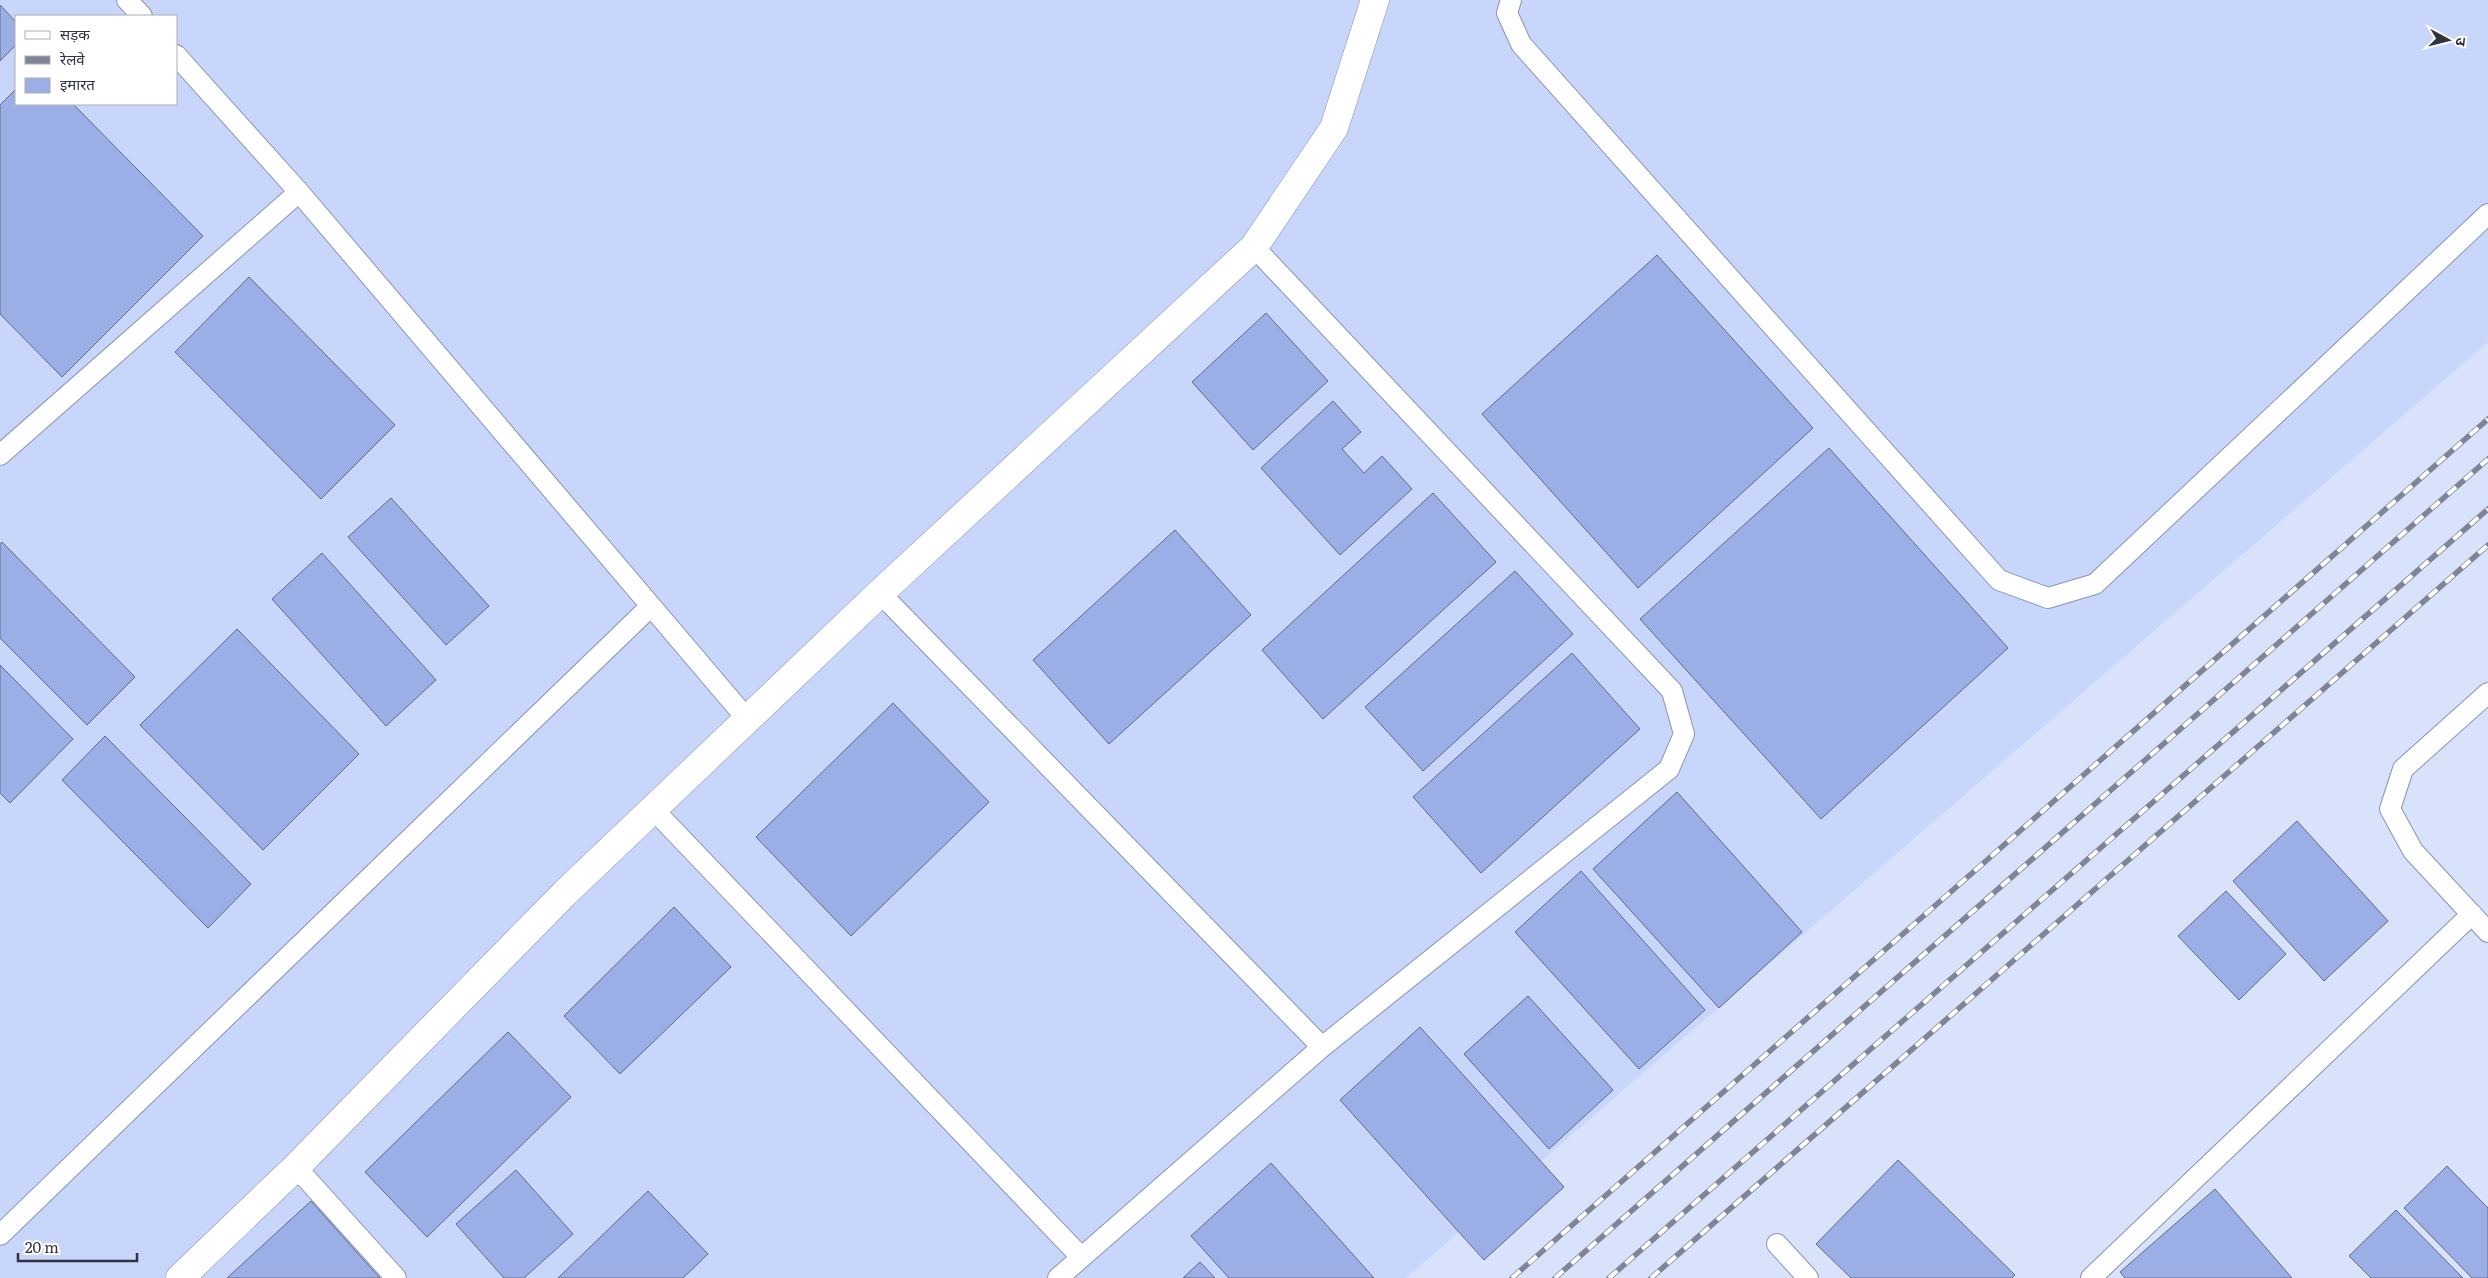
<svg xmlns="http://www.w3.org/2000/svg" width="2488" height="1278" viewBox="0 0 2488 1278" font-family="Literata,'Noto Sans Devanagari',serif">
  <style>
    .built { fill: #c8d6fc; fill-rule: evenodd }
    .building { fill: #9baee6; stroke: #606985 }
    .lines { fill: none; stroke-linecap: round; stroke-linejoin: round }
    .service-casing { stroke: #8a94b1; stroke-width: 22 }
    .tertiary-casing { stroke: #8a94b1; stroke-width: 29 }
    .service { stroke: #fff; stroke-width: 20 }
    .tertiary { stroke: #fff; stroke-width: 28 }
    .rail-casing { stroke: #7f8597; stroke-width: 5.5 }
    .rail { stroke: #fff; stroke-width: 4; stroke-dasharray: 11; stroke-linecap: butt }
  </style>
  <rect width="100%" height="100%" fill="#d9e2fb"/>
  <path class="built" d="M0,0H2488V342L1406,1278H0ZM16,16H176V104H16Z"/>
  <path class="building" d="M0,5L16,22V45L0,61Z
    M16,89V104H73L203,236L62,377L0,314V105Z
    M1657,255L1813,428L1638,588L1482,414Z
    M249,277L395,425L321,499L175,352Z
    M1266,313L1328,381L1253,450L1192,382Z
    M1333,401L1361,432L1342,449L1364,473L1382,456L1412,489L1340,555L1261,468Z
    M1829,448L2008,648L1821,819L1640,619Z
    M1433,493L1496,562L1323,719L1262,650Z
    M391,498L489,606L446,645L348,537Z
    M1175,530L1251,615L1109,744L1033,660Z
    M2,542L135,677L87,725L0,638V544Z
    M322,553L436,680L386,726L272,599Z
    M1515,571L1573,634L1423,771L1365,707Z
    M237,629L359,754L263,850L140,725Z
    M1572,653L1640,729L1481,873L1413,797Z
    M0,665L73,739L10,803L0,793Z
    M893,703L989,802L851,936L756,837Z
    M105,736L251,884L208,928L62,780Z
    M1677,792L1802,932L1719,1008L1593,869Z
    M2297,821L2388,921L2324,981L2233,881Z
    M1581,871L1705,1010L1639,1069L1515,932Z
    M2226,891L2286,954L2239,1000L2178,936Z
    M674,907L731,967L620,1074L564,1016Z
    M1528,996L1613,1090L1549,1149L1464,1054Z
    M1420,1027L1564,1187L1484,1260L1340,1100Z
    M508,1032L571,1097L427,1237L365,1172Z
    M1898,1160L2015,1275L2012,1278H1851L1816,1244Z
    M1271,1163L1374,1278H1229L1191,1236Z
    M2447,1166L2488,1208V1278H2472L2404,1208Z
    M516,1170L573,1234L524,1278H504L456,1224Z
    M2215,1189L2292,1278H2125L2120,1272Z
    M648,1191L708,1254L683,1278H558Z
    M311,1201L380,1278H227Z
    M2396,1210L2463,1278H2371L2349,1256Z
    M1200,1262L1215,1278H1183Z"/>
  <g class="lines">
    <g class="service-casing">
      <path id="service" d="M127,0L142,16
        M1511,0L1507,13L1521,44L1999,580L2048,598L2095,584L2488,214
        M176,55L299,192L747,719
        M0,455L299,192
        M880,593L1322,1047
        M2488,693L2403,769L2390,809L2413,851L2488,932
        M653,809L1081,1257
        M296,1167L396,1278
        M0,1235L651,606
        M1777,1244L1808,1278
        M1058,1278L1322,1047L1669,769L1684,734L1672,691L1254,247
        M2091,1278L2472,914"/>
    </g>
    <g class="tertiary-casing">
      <path id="tertiary" d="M180,1278L296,1167L565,893L880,593L1254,247L1334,128L1375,0"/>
    </g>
    <use href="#service" class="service"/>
    <use href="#tertiary" class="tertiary"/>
    <g class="rail-casing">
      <path id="rail" d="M1512,1278L2488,419
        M1555,1278L2488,459
        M1609,1278L2488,509
        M1651,1278L2488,545"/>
    </g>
    <use href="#rail" class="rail"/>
  </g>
  <rect x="15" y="15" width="162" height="90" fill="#ffffff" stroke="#acaeb3"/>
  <rect x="25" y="31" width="25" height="8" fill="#ffffff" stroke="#acaeb3"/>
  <text x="60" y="40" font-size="15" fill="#303440">सड़क</text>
  <rect x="25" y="56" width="25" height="8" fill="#7f8597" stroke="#acaeb3"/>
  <text x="60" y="65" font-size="15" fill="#303440">रेलवे</text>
  <rect x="25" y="78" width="25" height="15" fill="#9baee6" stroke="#acaeb3"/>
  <text x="60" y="90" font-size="15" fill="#303440">इमारत</text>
  <g transform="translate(2448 40) rotate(97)" stroke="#ffffff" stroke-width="4" paint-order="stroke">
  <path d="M0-4L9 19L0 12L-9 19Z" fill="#303440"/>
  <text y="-8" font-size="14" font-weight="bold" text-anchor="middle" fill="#303440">उ</text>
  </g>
  <path d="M18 1253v8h119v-8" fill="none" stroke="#303440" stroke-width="2.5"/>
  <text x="25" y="1253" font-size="15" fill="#303440" stroke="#ffffff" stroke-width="4" paint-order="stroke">20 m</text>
</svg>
